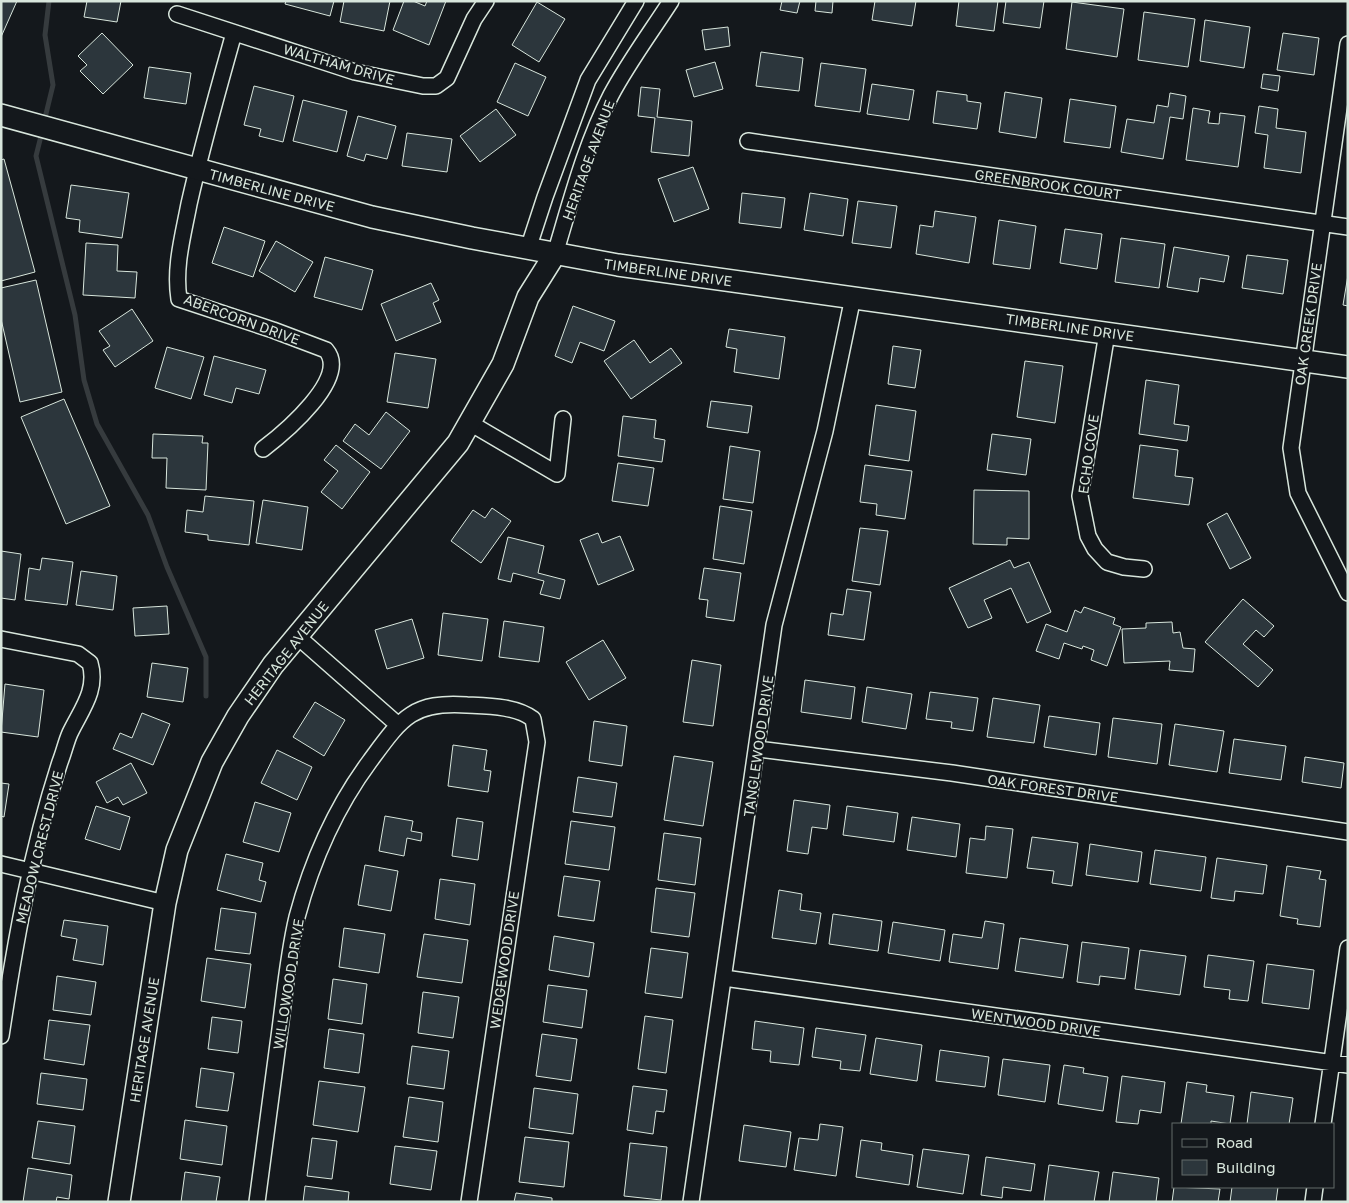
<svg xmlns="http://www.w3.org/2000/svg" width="1349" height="1203" viewBox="0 0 1349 1203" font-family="'Golos Text',sans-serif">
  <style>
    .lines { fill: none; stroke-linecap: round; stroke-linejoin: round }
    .stream { stroke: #363b3e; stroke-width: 5 }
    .building { fill: #2c363c; stroke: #d8e6dc }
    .street-casing { stroke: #d8e6dc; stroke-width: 18 }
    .secondary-casing { stroke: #d8e6dc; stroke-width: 24 }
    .street { stroke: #14181c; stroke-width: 15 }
    .secondary { stroke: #14181c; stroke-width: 21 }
    .labels { text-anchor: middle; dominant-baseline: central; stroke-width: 4; stroke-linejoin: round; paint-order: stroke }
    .street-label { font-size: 14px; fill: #d8e6dc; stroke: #14181c }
  </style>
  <rect width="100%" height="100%" fill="#14181c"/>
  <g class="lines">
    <path class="stream" d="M44,122L53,85L45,35L49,1
      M42,132L36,156L75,315L84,380L97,424L148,515L167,567L206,657V696"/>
  </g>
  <path class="building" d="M1,1H17L1,37Z
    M87,1H121L117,22L84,17Z
    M286,1H334L330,16L285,4Z
    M344,1H390L384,31L340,22Z
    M404,1H413L425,6L427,1H446L429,45L393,30Z
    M782,1H800L797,13L780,10Z
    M816,1H833L832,13L815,11Z
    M875,1H916L912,26L872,20Z
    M959,1H998L994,31L956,26Z
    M1006,1H1044L1040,28L1003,23Z
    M537,2L565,19L539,62L512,45Z
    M1072,2L1124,9L1117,57L1066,49Z
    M1144,12L1195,19L1188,67L1138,60Z
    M1205,20L1250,27L1244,68L1200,61Z
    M728,27L730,46L705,50L702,30Z
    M102,33L133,65L103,94L80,71L87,65L78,56Z
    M1283,33L1319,38L1314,75L1277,70Z
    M761,52L803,58L799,91L756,86Z
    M715,62L723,89L694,97L686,70Z
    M515,63L546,77L528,116L497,102Z
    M821,63L866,69L860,112L815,106Z
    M149,67L191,73L186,104L144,98Z
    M1263,74L1280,76L1278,91L1261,88Z
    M872,84L914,90L909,120L867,114Z
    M254,86L294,96L283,142L259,136L261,129L244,125Z
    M641,87L660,89L657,117L692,121L689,156L651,152L655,118L638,116Z
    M937,91L967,95V101L981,103L977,129L933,123Z
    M1005,92L1042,98L1036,138L999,132Z
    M1170,93L1186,96L1183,119L1170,117L1163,159L1121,152L1127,119L1154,123L1157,105L1168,107Z
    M1070,99L1116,106L1110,148L1064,142Z
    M303,100L347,111L337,152L293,141Z
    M1259,106L1278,109L1276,128L1306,132L1301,173L1264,168L1268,135L1255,133Z
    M1193,108L1210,111L1208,123L1219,124L1220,113L1245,116L1238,167L1186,160Z
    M496,109L516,135L480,162L460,136Z
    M358,116L396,126L387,159L366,154L364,161L347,156Z
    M407,133L452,139L447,172L402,166Z
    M4,159L35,272L1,281V160Z
    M693,167L709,209L674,222L658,179Z
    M71,185L129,193L122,238L79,232L80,220L66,218Z
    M742,193L785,198L781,228L739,223Z
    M810,193L848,199L843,236L804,230Z
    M858,201L897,206L891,248L852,243Z
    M935,211L976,217L969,263L916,254L920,225L933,227Z
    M999,220L1036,226L1030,269L993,264Z
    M224,227L265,241L253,277L212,263Z
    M1065,229L1102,234L1097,269L1060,263Z
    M1121,238L1165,244L1159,288L1115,282Z
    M276,241L313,262L295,292L259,271Z
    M86,243L118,245L117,271L137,272L135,298L83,295Z
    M1174,247L1229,256L1224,282L1200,278L1198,292L1167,287Z
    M1247,255L1288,260L1283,294L1242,288Z
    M325,257L373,270L362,310L314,297Z
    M1348,275V306L1343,305Z
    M36,280L62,392L20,402L1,319V288Z
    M431,283L439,300L433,303L441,322L396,341L381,304Z
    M573,306L615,321L604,351L580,342L572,363L555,356Z
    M132,309L153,341L115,367L103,350L110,346L99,331Z
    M729,329L785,337L779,379L734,372L737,349L726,347Z
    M634,340L650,363L671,348L682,363L631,399L604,361Z
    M893,346L921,350L915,388L888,384Z
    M167,347L204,357L191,399L155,388Z
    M395,353L436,359L428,408L387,402Z
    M214,356L266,370L259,394L236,388L232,403L204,395Z
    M1025,361L1063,366L1055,423L1017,417Z
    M1146,380L1179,385L1174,424L1189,426L1187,441L1139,434Z
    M64,399L110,506L66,524L21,417Z
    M711,401L752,406L748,433L707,427Z
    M876,405L916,411L909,461L869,455Z
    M386,412L410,431L381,469L343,441L355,424L369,435Z
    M623,416L656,420L654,438L665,440L662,462L618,456Z
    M153,434L203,436L202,443H208L206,490L166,488L167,458H152Z
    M992,434L1031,439L1026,475L987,470Z
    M336,445L370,472L342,509L321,492L338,471L324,460Z
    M1140,445L1178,450L1175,476L1193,478L1189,505L1133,498Z
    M730,446L760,451L753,503L723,499Z
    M618,463L654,468L648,506L612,501Z
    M865,465L912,471L905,519L876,515L877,504L860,502Z
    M974,490L1029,491V539L1007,538V545L973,544Z
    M205,496L254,501L249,545L208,540V535L185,532L187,510L203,512Z
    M263,500L308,507L302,550L256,543Z
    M720,506L752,511L744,564L713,559Z
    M492,508L511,521L481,563L451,541L473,510L485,518Z
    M1227,513L1251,558L1230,569L1207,524Z
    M860,528L888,531L880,585L852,581Z
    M598,533L602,543L620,536L634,570L598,585L580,540Z
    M508,537L544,546L538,573L565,580L560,599L540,594L544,581L513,573L511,582L498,579Z
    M1,551L21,554L15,600L1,598Z
    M42,558L73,562L67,605L25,600L29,568L40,570Z
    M1010,560L1014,568L1029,562L1051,612L1027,623L1011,588L984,600L992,618L968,628L949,588Z
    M704,568L741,573L734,621L706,617L708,600L699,599Z
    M81,571L117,576L113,610L76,605Z
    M847,589L871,592L864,640L828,635L831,613L843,615Z
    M1243,599L1274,626L1264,637L1256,630L1243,644L1273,670L1258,687L1205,642Z
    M167,606L169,634L135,636L133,608Z
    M1084,607L1115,618L1113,624L1121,627L1107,666L1091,660L1094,650L1083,646L1082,649L1064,643L1059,659L1036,651L1046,624L1067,632L1075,610L1081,613Z
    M443,613L488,619L482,661L438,655Z
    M412,619L424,658L387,669L375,630Z
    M504,621L544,627L539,662L499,657Z
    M1172,622L1173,633L1180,632L1183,648L1195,649L1193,672L1169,670L1170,661L1124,663L1122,629L1146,628V623Z
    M603,640L626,678L589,700L566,662Z
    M692,660L721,665L713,726L683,722Z
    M152,663L188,668L183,702L147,697Z
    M805,680L855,687L851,719L801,712Z
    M5,684L44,690L38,737L1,732Z
    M867,687L912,694L906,729L862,722Z
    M930,692L978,698L973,731L951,728L952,722L926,719Z
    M993,698L1040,705L1034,743L987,737Z
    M315,702L345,720L324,756L293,737Z
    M142,713L170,724L153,765L113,749L120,733L132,738Z
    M1049,716L1100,723L1096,755L1044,747Z
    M1113,718L1162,724L1157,764L1108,757Z
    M594,721L627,726L622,766L589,761Z
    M1175,724L1224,731L1217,772L1169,765Z
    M1234,739L1286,746L1281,780L1229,773Z
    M453,745L487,750L484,770L491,771L488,792L448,786Z
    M277,750L312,767L297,800L261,783Z
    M674,756L713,762L703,826L664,820Z
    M1305,757L1344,763L1341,788L1302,782Z
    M131,763L147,793L123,805L118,797L107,803L96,782Z
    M578,777L617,783L612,817L573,812Z
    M1,783L9,784L4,817L1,816Z
    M794,800L830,805L827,829L812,827L808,854L787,851Z
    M255,802L291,813L279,852L243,842Z
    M96,806L130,817L120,850L85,839Z
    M847,806L898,813L894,842L843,835Z
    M385,816L413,821L411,831L422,833L421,841L407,838L404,856L379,851Z
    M912,817L960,824L956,857L907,850Z
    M457,818L483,822L478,860L452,856Z
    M571,821L615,827L609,870L565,864Z
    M986,826L1013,829L1007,878L966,873L970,838L985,840Z
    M664,833L701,838L695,885L658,880Z
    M1032,837L1078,843L1072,886L1052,883L1054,871L1027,868Z
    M1090,844L1142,852L1138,882L1086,875Z
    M1155,850L1206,857L1201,891L1150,884Z
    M226,854L263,863L259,880L266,882L261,902L217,890Z
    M1217,858L1267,865L1263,894L1235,891L1234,901L1211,898Z
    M365,865L398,871L391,911L358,905Z
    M1287,866L1321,871L1319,879L1326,880L1320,927L1297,924L1298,919L1280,916Z
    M564,876L600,881L594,921L558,916Z
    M440,879L475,884L470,925L435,919Z
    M656,888L695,893L689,937L651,932Z
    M779,890L802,894L800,910L821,913L816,944L772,938Z
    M221,908L256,913L250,954L215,950Z
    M833,914L882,921L878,951L829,944Z
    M64,920L108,926L103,965L73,960L77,939L61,936Z
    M985,921L1004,924L998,969L949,962L953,934L982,938Z
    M893,922L945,930L940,961L888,953Z
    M344,928L385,934L379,973L339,967Z
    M424,934L468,940L462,983L417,977Z
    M554,936L594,943L589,977L549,970Z
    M1020,938L1068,945L1063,978L1015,971Z
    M1082,942L1129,948L1125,979L1100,976L1099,985L1077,982Z
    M651,948L688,953L682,998L645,993Z
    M1140,950L1186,956L1180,995L1135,989Z
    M1208,955L1254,961L1248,1001L1229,999L1230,990L1204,987Z
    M207,958L251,964L245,1008L201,1001Z
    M1267,964L1314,970L1309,1009L1262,1003Z
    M57,976L96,982L91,1015L53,1010Z
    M333,979L367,984L362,1024L328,1019Z
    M548,985L587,990L582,1028L543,1022Z
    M423,992L459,997L453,1038L418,1033Z
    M645,1016L673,1020L666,1073L638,1069Z
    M212,1017L242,1021L238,1053L208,1049Z
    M49,1020L90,1025L84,1065L44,1059Z
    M755,1021L804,1028L799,1065L770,1062L771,1051L752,1049Z
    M816,1028L866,1035L860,1071L840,1069L841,1061L812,1057Z
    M329,1029L364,1034L359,1073L324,1068Z
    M542,1034L577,1039L571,1081L536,1076Z
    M876,1038L922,1045L917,1081L870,1074Z
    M412,1046L449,1051L444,1089L407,1084Z
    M940,1050L989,1057L985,1087L936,1081Z
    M1003,1059L1050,1065L1045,1102L998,1095Z
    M1064,1065L1084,1068L1083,1073L1108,1077L1103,1111L1058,1104Z
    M201,1068L234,1073L228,1111L196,1107Z
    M41,1073L87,1079L83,1110L37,1104Z
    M1122,1076L1165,1082L1161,1113L1140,1110L1138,1124L1116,1122Z
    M319,1081L365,1087L358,1132L313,1125Z
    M1187,1082L1207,1085L1206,1092L1234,1096L1230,1124L1211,1121V1124H1181Z
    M633,1086L667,1090L664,1112L656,1111L653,1134L627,1130Z
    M534,1088L578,1094L573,1134L529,1128Z
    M1251,1092L1293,1098L1289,1124H1247Z
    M409,1097L443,1102L438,1142L403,1137Z
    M185,1120L227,1126L222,1165L180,1159Z
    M38,1121L75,1126L70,1164L32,1158Z
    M820,1124L843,1127L836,1176L794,1170L799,1138L818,1140Z
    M744,1125L791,1132L786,1167L739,1161Z
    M525,1137L569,1142L564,1187L519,1182Z
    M312,1138L337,1141L332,1179L307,1176Z
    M861,1140L882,1143L881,1150L913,1155L909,1185L856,1177Z
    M630,1143L667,1147L661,1200L624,1196Z
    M395,1146L437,1151L431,1190L390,1184Z
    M923,1149L969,1155L963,1194L917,1187Z
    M986,1157L1035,1164L1031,1191L1003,1187L1002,1198L981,1195Z
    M1049,1165L1099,1172L1094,1202H1044Z
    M28,1168L72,1175L69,1199L57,1197L56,1202H23Z
    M185,1172L220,1177L216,1202H181Z
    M1113,1172L1159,1178L1156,1202H1109Z
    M305,1186L349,1192L348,1202H303Z
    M1174,1187L1220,1189L1218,1202H1172Z
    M1232,1187H1278L1276,1202H1230Z
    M516,1193L552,1198V1202H514Z"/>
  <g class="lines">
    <g class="street-casing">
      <path id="street" d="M177,14L355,72L423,86H436L447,78L474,19L486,1
        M234,33C218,90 202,146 189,204C183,236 174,267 179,299L273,330L326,350C350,378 284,433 263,449
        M1348,44L1291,448L1298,493L1348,593
        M748,141L1348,227
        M528,249L545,197L588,80L636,1
        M555,254C571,201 585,145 611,95C628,63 651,32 671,1
        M1107,333L1080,496L1088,536L1095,549L1107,562L1124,567L1144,569
        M470,423L557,474L563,419
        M297,636L397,724
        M1,639L78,654L90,663C98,690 81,710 70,733C66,742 64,752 60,762C31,851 15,943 1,1036
        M758,749L952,773L1348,832
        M1,864L165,903
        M724,978L1348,1065
        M1323,1124L1348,948
        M257,1202C264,1149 271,1097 278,1044C284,1002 287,959 297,917C312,861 336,807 370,761C401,719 412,701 467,705C488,706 516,706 533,719L537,742L469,1202
        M691,1202L774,625L825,431L853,297
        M1313,1202L1315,1187"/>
    </g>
    <g class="secondary-casing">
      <path id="secondary" d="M1,115L372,217L472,238L618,265L1348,367
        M119,1202L165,903L177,850L212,762L238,716L273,665L458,443L503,364L528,297L555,254"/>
    </g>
    <use href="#street" class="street"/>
    <use href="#secondary" class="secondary"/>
  </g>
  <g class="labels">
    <g class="street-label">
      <text transform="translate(339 64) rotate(16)">WALTHAM DRIVE</text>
      <text transform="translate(588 160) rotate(-70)">HERITAGE AVENUE</text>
      <text transform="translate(1048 184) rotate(8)">GREENBROOK COURT</text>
      <text transform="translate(272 190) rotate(15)">TIMBERLINE DRIVE</text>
      <text transform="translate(668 272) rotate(8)">TIMBERLINE DRIVE</text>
      <text transform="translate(242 319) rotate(20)">ABERCORN DRIVE</text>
      <text transform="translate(1308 324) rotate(-82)">OAK CREEK DRIVE</text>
      <text transform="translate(1070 327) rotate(8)">TIMBERLINE DRIVE</text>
      <text transform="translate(1088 454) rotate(-82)">ECHO COVE</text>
      <text transform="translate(286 653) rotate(-52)">HERITAGE AVENUE</text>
      <text transform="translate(758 746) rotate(-82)">TANGLEWOOD DRIVE</text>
      <text transform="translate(1053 788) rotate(8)">OAK FOREST DRIVE</text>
      <text transform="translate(39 847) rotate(-76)">MEADOW CREST DRIVE</text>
      <text transform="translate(504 960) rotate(-82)">WEDGEWOOD DRIVE</text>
      <text transform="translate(288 984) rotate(-81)">WILLOWOOD DRIVE</text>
      <text transform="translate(1036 1022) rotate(8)">WENTWOOD DRIVE</text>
      <text transform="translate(144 1040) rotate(-81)">HERITAGE AVENUE</text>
    </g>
  </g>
  <rect width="1349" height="1203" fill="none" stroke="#d8e6dc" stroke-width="5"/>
  <rect x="1172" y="1123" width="162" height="65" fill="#14181c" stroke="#626a69"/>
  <rect x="1182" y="1139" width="25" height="8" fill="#14181c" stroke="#626a69"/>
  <text x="1216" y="1148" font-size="15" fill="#d8e6dc">Road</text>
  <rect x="1182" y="1160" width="25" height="15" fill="#2c363c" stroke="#626a69"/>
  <text x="1216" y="1173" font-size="15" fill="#d8e6dc">Building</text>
</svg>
